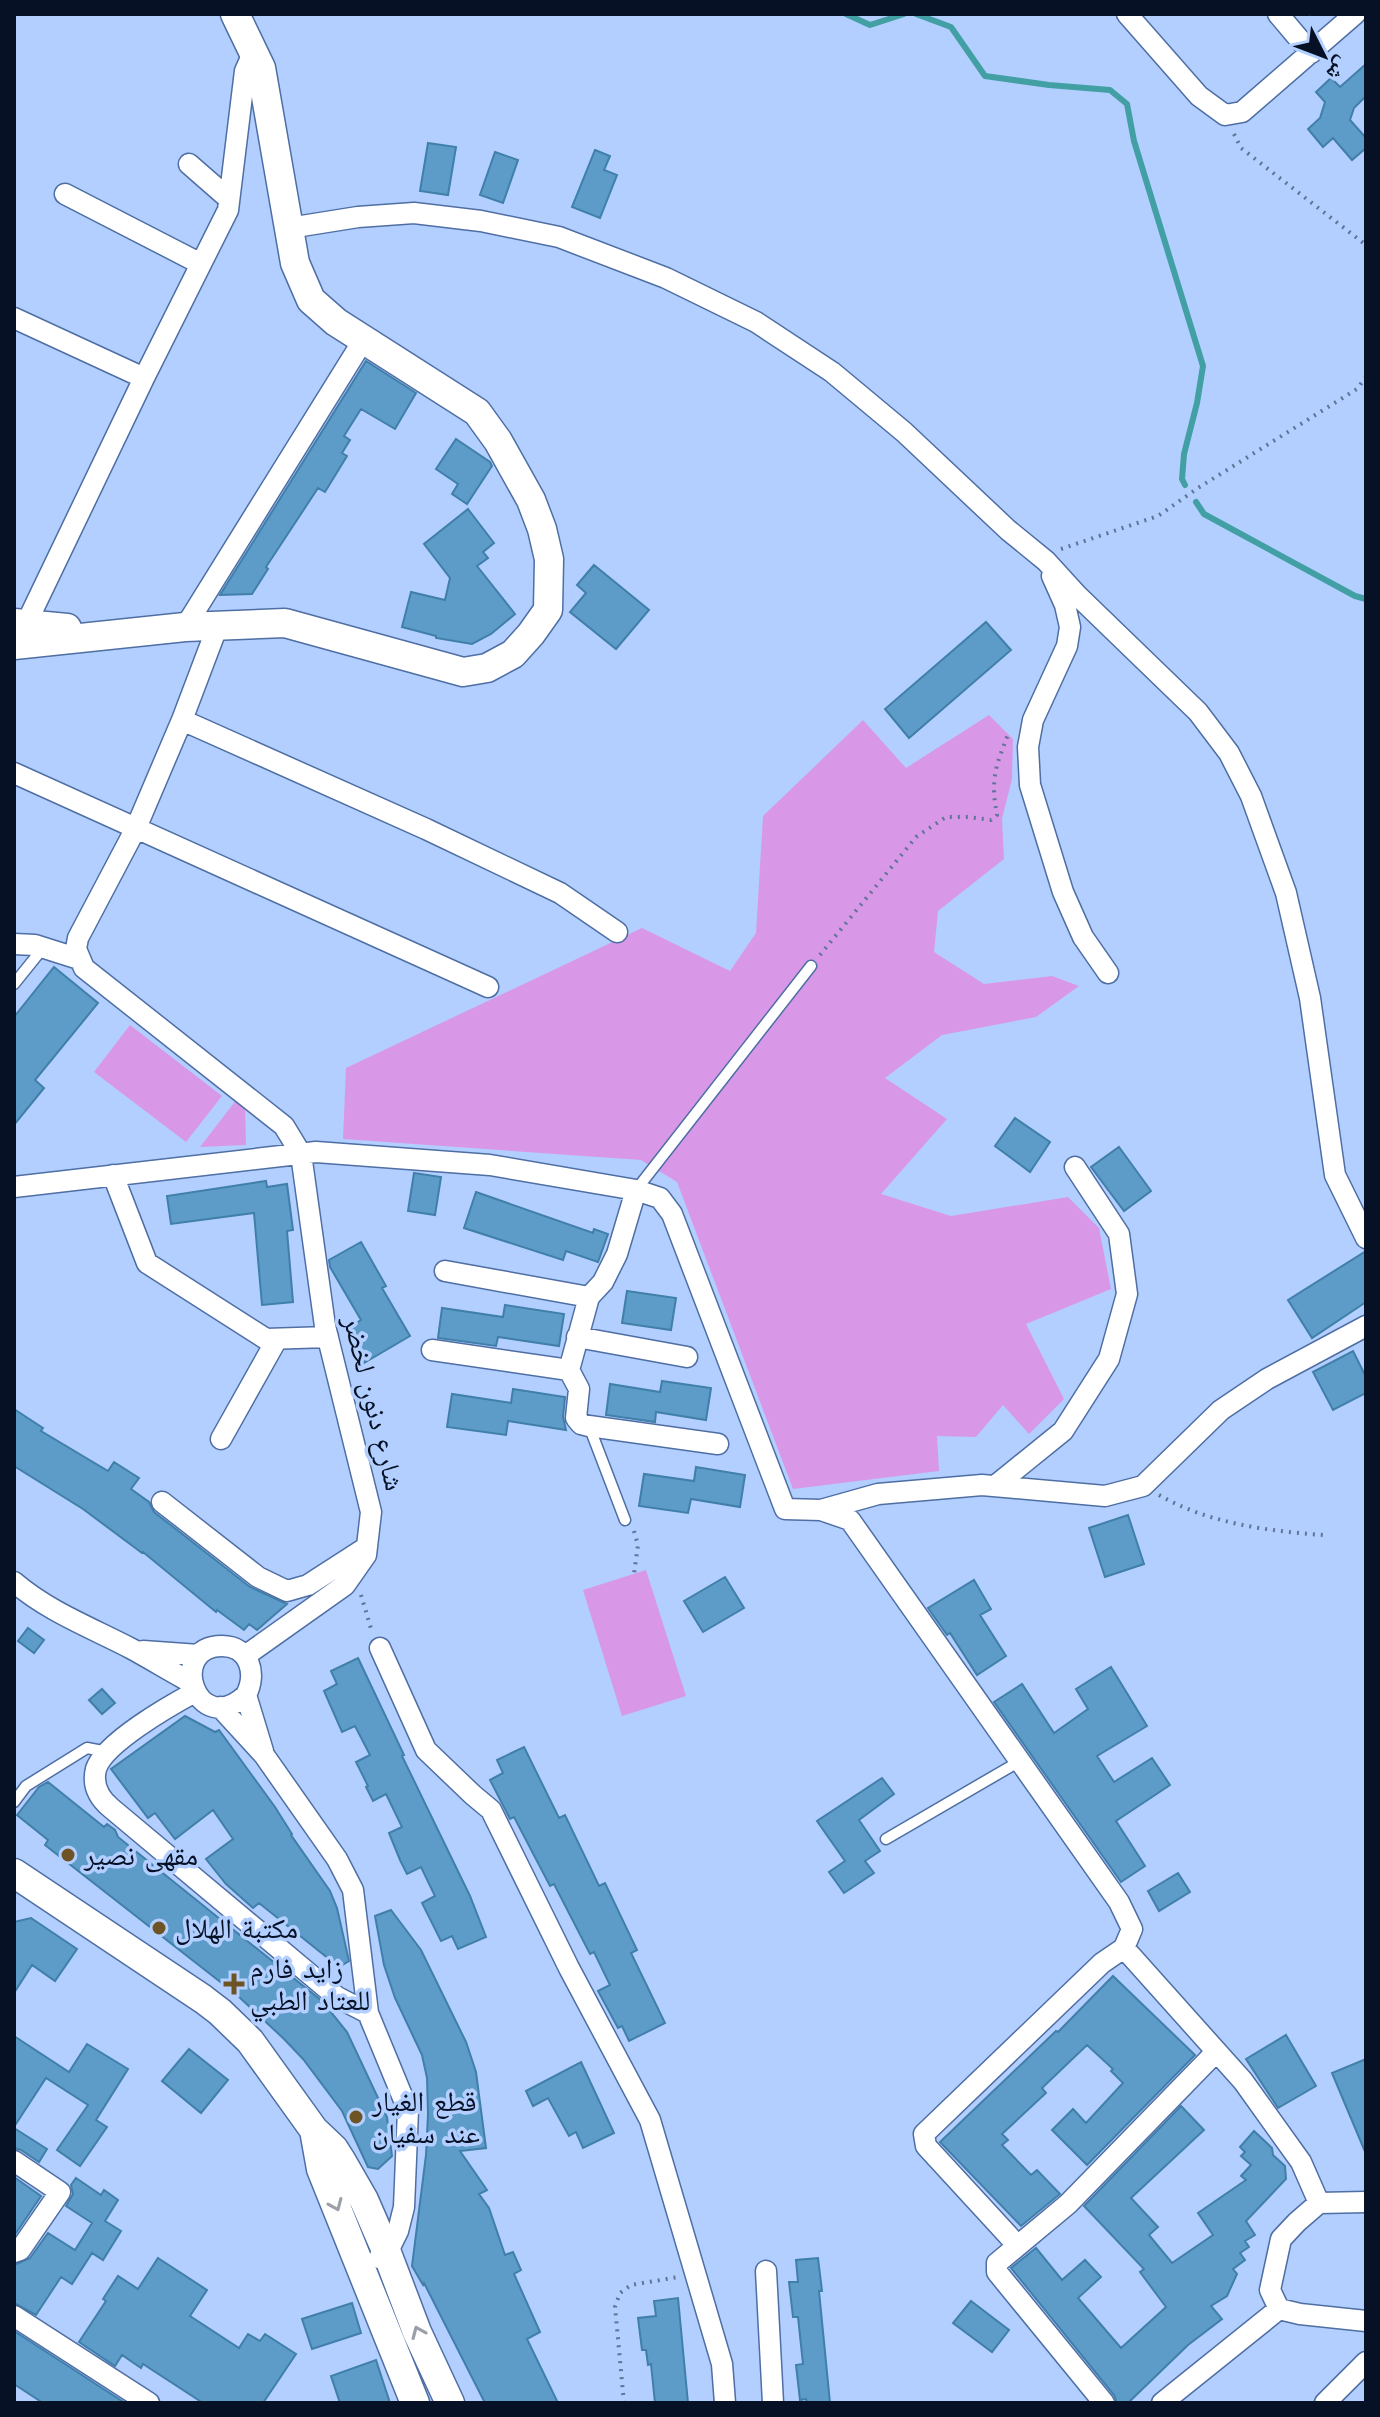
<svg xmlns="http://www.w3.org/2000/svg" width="1380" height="2417" viewBox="0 0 1380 2417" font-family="'Work Sans','Noto Naskh Arabic',sans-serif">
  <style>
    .green { fill: #d998e7 }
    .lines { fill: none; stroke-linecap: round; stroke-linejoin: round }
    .stream { stroke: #429fa4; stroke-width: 6 }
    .building { fill: #5d9cc8; stroke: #407faa; stroke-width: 2 }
    .lane-casing { stroke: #4e6ea4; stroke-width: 13 }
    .street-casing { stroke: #4e6ea4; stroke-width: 23 }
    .secondary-casing { stroke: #4e6ea4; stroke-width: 31 }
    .path { stroke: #607497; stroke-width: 4; stroke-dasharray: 2 6; stroke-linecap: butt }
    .lane { stroke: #fff; stroke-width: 10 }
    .street { stroke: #fff; stroke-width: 20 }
    .secondary { stroke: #fff; stroke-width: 28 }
    .oneway { stroke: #9ba0a8 }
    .poi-dot { fill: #6e5425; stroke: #b2cfff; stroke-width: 3 }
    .labels { text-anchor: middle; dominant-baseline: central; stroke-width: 7; stroke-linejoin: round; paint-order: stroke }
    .street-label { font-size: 28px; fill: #061126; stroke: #b2cfff }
    .poi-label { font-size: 28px; fill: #061126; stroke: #b2cfff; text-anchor: start }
  </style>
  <rect width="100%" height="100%" fill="#b2cfff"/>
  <path class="green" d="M989,715L1013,739L1012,779L1002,819L1004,859L938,911L934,952L984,984L1052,976L1079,986L1036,1017L942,1035L885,1078L947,1119L881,1194L951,1216L1068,1197L1099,1228L1111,1289L1026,1324L1064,1399L1029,1434L1003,1405L976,1437L937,1436L939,1471L793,1489L677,1182L641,1160L343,1139L346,1068L642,928L730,971L756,933L763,816L863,720L906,768Z
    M130,1025L222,1096L186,1142L94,1072Z
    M237,1099L245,1105L246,1145L200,1147Z
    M646,1570L686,1696L622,1716L583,1590Z"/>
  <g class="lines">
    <path class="stream" d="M846,14L870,25L904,14
      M916,14L951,27L985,76L1049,85L1110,90L1127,104L1134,141L1203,366L1197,403L1184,454L1182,479L1185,485
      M1196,502L1204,514L1355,596L1366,599"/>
  </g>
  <path class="building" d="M1366,64V96L1354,108L1350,120L1366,138V148L1352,160L1333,138L1323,147L1308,129L1320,118L1325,102L1316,92L1331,78L1340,87Z
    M428,143L456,147L448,195L420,191Z
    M595,150L610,156L604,170L617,175L600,218L572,207Z
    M495,152L518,160L503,203L480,195Z
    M366,361L416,393L395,429L361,409L344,436L350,440L342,453L347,456L325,492L318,488L266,567L268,569L252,594L220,595Z
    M456,439L490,462L492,466L467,504L452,494L458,484L436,469Z
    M468,509L494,543L483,552L488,558L477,566L515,614L491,634L472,644L436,638V636L402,627L411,592L445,600L450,578L424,544Z
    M594,565L649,610L616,649L570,612L586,593L577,585Z
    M986,622L1011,650L909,738L885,709Z
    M54,967L98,1003L35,1080L44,1088L14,1125V1017Z
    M1015,1118L1050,1142L1030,1172L995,1146Z
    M1119,1147L1151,1191L1124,1211L1091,1167Z
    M414,1173L441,1177L435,1215L408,1211Z
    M266,1181L267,1187L287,1184L293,1230L287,1231L293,1302L262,1305L254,1213L171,1224L167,1196Z
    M476,1192L593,1233L594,1229L608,1234L598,1262L566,1251L563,1260L464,1228Z
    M361,1242L386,1286L382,1288L410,1336L364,1363L345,1330L361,1320L330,1267L329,1260Z
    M1366,1251V1302L1312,1338L1288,1300Z
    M627,1291L676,1298L671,1330L622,1323Z
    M505,1305L564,1314L559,1346L498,1337L496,1346L438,1338L442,1308L503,1317Z
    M1353,1351L1366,1377V1393L1333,1410L1313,1372Z
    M662,1381L711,1388L706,1420L656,1412L655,1422L606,1415L610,1384L660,1392Z
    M513,1389L565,1397L563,1417L566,1430L508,1421L506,1435L447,1427L452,1394L511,1403Z
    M14,1409L43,1428L41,1431L108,1471L114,1462L139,1478L131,1489L149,1502L154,1512L250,1587L287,1604L257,1630L249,1624L244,1630L217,1610L216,1612L143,1552L142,1553L83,1509L14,1466Z
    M696,1467L745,1475L740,1507L691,1499L688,1513L639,1506L644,1474L694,1481Z
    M1128,1515L1144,1564L1105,1577L1089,1528Z
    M725,1577L744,1608L703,1632L684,1601Z
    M974,1580L991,1609L980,1615L1006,1656L977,1675L950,1633L947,1635L928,1608Z
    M28,1628L44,1640L34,1653L18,1641Z
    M358,1658L404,1755L402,1756L470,1896L486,1937L458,1949L452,1936L441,1941L422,1903L435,1896L421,1867L407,1874L400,1860L389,1833L402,1827L386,1794L373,1801L366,1787L368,1786L356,1762L370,1755L355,1726L342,1732L324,1691L337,1684L331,1671Z
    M1111,1667L1147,1726L1097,1756L1114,1782L1152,1758L1170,1785L1116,1821L1145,1866L1121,1882L994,1702L1022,1684L1054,1733L1088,1709L1076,1689Z
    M102,1689L115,1703L102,1714L89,1700Z
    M185,1716L215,1732L219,1730L275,1807L292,1834L291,1835L330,1891L337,1908L349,1961L339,1967L259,1903L253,1908L226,1884L206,1859L233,1839L213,1810L175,1839L155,1813L148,1818L111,1769Z
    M524,1747L559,1818L565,1815L599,1886L605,1883L637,1950L631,1953L665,2023L629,2041L622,2026L618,2028L598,1991L610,1985L594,1952L590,1954L554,1884L550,1886L514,1817L510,1819L490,1780L503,1773L497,1760Z
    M882,1778L894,1794L859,1820L880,1851L865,1861L874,1873L844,1893L829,1872L845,1861L817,1821Z
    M48,1782L104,1827L107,1824L115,1830L118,1837L322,2001L347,2032L387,2117L392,2156L378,2169L368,2167L342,2111L303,2059L284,2039L237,1995L45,1845L48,1840L17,1815L39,1787Z
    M1178,1873L1190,1892L1159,1911L1148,1891Z
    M391,1910L421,1950L466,2042L476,2072L486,2148L460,2151L487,2190L479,2194L489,2208L505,2255L513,2252L521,2270L514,2274L540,2332L527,2339L558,2403H485L424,2283L423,2285L412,2266L426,2155L428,2114L427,2078L422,2055L395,1998L384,1965L375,1916Z
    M31,1918L77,1949L55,1981L32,1965L14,1993V1922Z
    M1113,1976L1195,2055L1087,2165L1052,2130L1073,2109L1086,2123L1123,2083L1111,2071L1113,2069L1087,2045L1042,2088L1046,2093L1002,2134L1008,2140L1002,2145L1031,2175L1037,2170L1060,2194L1021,2226L940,2142L1056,2031L1058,2032Z
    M1286,2035L1316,2086L1278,2108L1246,2059Z
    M14,2036L69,2072L87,2044L128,2069L96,2120L107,2127L80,2166L57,2150L88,2105L46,2078L14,2127Z
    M189,2049L228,2080L201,2113L162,2081Z
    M1366,2059V2154L1332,2073Z
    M581,2062L614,2133L583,2148L576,2132L569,2136L548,2098L533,2106L526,2091Z
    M1181,2106L1204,2130L1131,2198L1158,2227L1149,2235L1172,2263L1213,2235L1198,2213L1246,2180L1241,2176L1251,2165L1241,2156L1245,2152L1240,2147L1254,2131L1272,2148L1273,2155L1285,2166L1286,2179L1246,2221L1255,2235L1245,2241L1249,2247L1240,2253L1245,2260L1233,2269L1237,2274L1227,2296L1211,2306L1222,2319L1188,2345L1128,2403H1117L1114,2395L1011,2268L1036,2248L1062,2280L1085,2260L1101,2277L1078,2298L1121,2348L1166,2307L1140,2272L1144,2269L1084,2206Z
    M14,2128L47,2149L39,2162L21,2150L14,2148Z
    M14,2177L41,2196L14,2236Z
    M76,2178L101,2195L104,2190L118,2200L105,2221L121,2231L103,2260L92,2253L72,2284L61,2277L36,2315L14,2303V2265L30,2258L48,2233L75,2250L92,2223L66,2206L73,2194L71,2185Z
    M158,2258L207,2290L190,2316L239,2348L248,2334L260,2341L265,2334L296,2354L263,2403H203L143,2364L141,2368L122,2355L115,2366L79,2342L106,2301L103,2299L118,2276L138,2289Z
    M818,2258L822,2291H819L830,2403H807L806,2399L800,2400L796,2365L803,2364L798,2317H793L789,2282H798L796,2260Z
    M678,2298L688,2403H655L651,2364L648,2365L646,2350H642L638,2318L656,2316L654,2301Z
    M971,2301L1009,2330L992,2352L953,2323Z
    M352,2303L361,2333L312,2349L302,2319Z
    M14,2331L125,2403H43L14,2384Z
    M376,2360L390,2403H340L331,2376Z"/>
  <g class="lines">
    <g class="lane-casing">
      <path id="lane" d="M14,984L43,948
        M636,1190L811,966
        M589,1426L625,1520
        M14,1802L26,1786L87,1748L108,1752
        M886,1839L1020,1761"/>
    </g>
    <g class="street-casing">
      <path id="street" d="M1127,14L1199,96L1225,115L1242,112L1355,14
        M1278,14L1311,53
        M189,164L229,199
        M65,194L201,264
        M289,228L358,217L414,213L481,221L559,237L666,278L756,322L832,372L904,432L1008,530L1046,561L1077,595L1198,712L1229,753L1251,796L1286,893L1310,998L1335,1175L1366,1238
        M14,318L144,378
        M1052,576L1065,605L1070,627L1067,646L1033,720L1028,747L1030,785L1063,892L1083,937L1108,973
        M26,624L144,378L228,210L245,71L254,51
        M185,627L364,339
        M182,720L218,625
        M14,773L488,987
        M14,944L35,945L79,959
        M113,1175L147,1263L266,1339L328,1337
        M14,1187L316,1152L490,1165L636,1190L660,1198L672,1214L785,1509L821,1510L850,1520L1119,1902L1132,1929L1124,1948L1243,2081L1301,2162L1319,2203L1297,2222L1281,2239L1270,2290L1279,2309L1300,2314L1366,2321
        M636,1190L617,1254L603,1282L589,1297L569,1370L579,1389L576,1418L581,1424L589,1426L718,1444
        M445,1271L589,1297
        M577,1337L687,1357
        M432,1350L569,1370
        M221,1439L277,1339
        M995,1486L1063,1431L1109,1359L1127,1294L1119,1234L1075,1167
        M162,1502L258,1577L287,1591L308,1585L367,1547
        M821,1510L878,1494L982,1485L1105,1496L1143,1486L1221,1410L1267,1379L1366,1326
        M14,1582C49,1612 92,1628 132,1649C152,1660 172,1672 192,1683
        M380,1648L426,1750L473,1795L491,1810L569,1968L650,2120L722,2364L725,2403
        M143,1651L199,1655
        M245,1656L345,1585L366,1555L371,1512L325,1326L301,1154L284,1126L84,968L76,949L78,938L136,828L182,720L426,829L560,893L617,932
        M195,1692C171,1705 104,1743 96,1769C92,1785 99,1798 111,1808L337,1997L368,2013
        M246,1695C196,1741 166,1646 222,1646C250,1646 257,1674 246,1695L263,1751
        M220,1707L264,1755L337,1859L353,1890L368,2013L408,2110L404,2207L398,2231L387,2253L379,2258
        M14,2161L60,2192L20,2250L14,2252
        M1319,2203L1366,2202
        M1017,2245L926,2146L924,2134L1102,1963L1124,1948
        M766,2271L773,2403
        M14,2316L149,2403
        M1104,2403L997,2272V2263L1068,2204L1216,2052
        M1162,2403L1279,2309
        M1325,2403L1366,2362"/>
    </g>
    <g class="secondary-casing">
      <path id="secondary" d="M14,623L67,628
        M14,645L185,627L285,623L463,672L487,668L513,654L531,634L548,610L549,559L542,529L531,500L498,441L477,412L336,322L311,300L295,263L261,68L235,14
        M14,1873L203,1999L220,2012L250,2041L314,2130L334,2149L341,2160L364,2200L387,2253L417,2332L450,2403
        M314,2130L321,2169L415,2403"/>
    </g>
    <path class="path" d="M1234,134L1241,148L1366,245
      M1061,549L1158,516L1198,488L1357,389L1366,377
      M820,955L916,837L946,817H968L991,820L997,815C990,779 996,765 1009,732
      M1159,1495C1207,1523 1267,1531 1323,1535
      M634,1531L638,1545L634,1574
      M361,1595L372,1632
      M624,2403L615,2307L620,2293L631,2285L678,2277"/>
    <use href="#lane" class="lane"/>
    <use href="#street" class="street"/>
    <use href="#secondary" class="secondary"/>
  </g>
  <defs><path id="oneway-chevron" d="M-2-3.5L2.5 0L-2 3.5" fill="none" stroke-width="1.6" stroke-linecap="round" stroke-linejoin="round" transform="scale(2)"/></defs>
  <g class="oneway">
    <use href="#oneway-chevron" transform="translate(336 2205) rotate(67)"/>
    <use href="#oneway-chevron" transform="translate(418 2332) rotate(-113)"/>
  </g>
  <g class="poi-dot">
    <circle cx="68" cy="1855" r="8"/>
    <circle cx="159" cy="1928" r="8"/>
    <path d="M230 1972h8v8h8v8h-8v8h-8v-8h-8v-8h8z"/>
    <circle cx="356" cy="2117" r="8"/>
  </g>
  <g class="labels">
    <g class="street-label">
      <text transform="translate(374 1403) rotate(76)">شارع دنون لخضر</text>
    </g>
    <g class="poi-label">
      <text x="84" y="1855">مقهى نصير</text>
      <text x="175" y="1928">مكتبة الهلال</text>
      <text x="250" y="1968">زايد فارم<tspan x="250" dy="32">للعتاد الطبي</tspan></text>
      <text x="372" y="2101">قطع الغيار<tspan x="372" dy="32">عند سفيان</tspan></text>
    </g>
  </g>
  <rect width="1380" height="2417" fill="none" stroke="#061126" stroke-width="32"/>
  <g transform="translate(1324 56) rotate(132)" stroke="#b2cfff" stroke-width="6" paint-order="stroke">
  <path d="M0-6L14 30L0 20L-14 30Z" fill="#061126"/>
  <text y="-12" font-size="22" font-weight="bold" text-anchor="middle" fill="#061126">ش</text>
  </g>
</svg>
